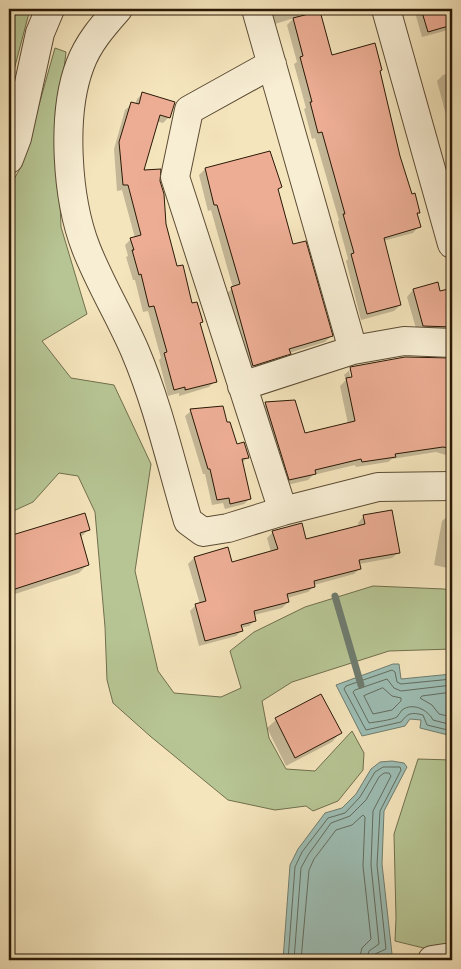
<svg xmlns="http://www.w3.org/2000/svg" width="461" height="969" viewBox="0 0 461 969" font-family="'Old Standard TT',serif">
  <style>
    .green { fill: #b7c594; stroke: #706f4d }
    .water { fill: #9dbeb5; stroke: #6f7c6f }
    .shadow { fill: #0003; fill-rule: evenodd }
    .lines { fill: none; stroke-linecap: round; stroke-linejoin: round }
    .shore { stroke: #636c5e; stroke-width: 1 }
    .stream { stroke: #6f7c6f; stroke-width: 7 }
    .building { fill: #ecad94; stroke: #291906 }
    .minor-casing { stroke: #5c4c34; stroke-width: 30 }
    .minor { stroke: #f8eed4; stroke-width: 28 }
  </style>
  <rect width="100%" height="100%" fill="#f5e5bd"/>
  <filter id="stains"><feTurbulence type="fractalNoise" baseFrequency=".004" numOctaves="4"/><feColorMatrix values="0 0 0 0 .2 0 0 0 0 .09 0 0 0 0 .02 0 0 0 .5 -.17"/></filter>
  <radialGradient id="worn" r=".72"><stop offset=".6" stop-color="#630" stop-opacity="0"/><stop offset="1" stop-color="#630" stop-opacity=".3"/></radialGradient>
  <path class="green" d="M9,9H30L9,89Z
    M55,48L66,52L57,128L61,227L87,314L42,341L71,378L114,385L151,464L135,571L158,671L174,693L221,697L241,688L230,651L254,632L305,607L373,586L444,589L452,591V649L389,651L292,682L262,701L269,738L286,769L315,771L352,731L364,753L363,770L338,801L313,811L306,806L275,810L228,800L150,736L113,703L107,680L105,627L95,512L78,476L59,473L33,502L9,513V188L22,165Z
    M418,759L452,760V955L395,941L396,918L394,834Z"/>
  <path class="water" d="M393,664H399L401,679L452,674V736L420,728L421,720L410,719L405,726L362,736L336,685Z
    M392,761L404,763L407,767L384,811L382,864L392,954L369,960H283L290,865L298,849L325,813L342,808L356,794L371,769L380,762Z"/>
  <path class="shadow" d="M270,9H303V11L296,18L331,57L379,72L399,156L411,196L419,212L416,215L419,226L413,233L383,241L400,305L394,311L361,320L346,261L348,259L338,222L339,220L315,138L312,139L304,109L306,108L294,64L297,62L287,25L294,18L275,24Z
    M414,9H452V29L422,37Z
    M452,72V113L446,115L437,81L443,75Z
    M143,93L169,117L163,123L156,121L142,171L159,181L165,224L176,268L199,324L215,381L209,387L179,396V393L168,396L159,360L161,358L148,311L143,312L135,280H133L126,257L128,256L125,245L131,239L135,238L122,190L117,191L114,149L125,110L132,104L135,105L137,99Z
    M205,169L281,187L277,191L292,246L331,336L325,342L289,353L283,360L247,371L226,294L233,288L211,210L208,211L199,175Z
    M437,283L440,292L452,306V326L432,332H417L407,297L413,290Z
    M437,363L452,367V457L436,452L392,459L388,462L356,467L355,465L313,475L308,480L283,486L260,410L266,404L304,434L348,424L340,386L346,380L344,375L351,369ZM349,371H352V383Z
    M191,411L227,424L237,446L248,457L242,463L250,498L244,504L225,509L223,503L212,505L205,474H203L185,416Z
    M84,514L88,530L80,538L88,564L79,573L9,596V538Z
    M449,515L452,516V569L434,565L442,521Z
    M364,516L399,552L392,558L359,564L360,568L354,574L314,585V586L308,592L287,598L288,602L282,608L254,615L255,620L249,626L241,628L242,630L236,636L199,646L190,611L196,605L200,604L188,564L194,558L231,563L271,552L267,538L273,532L305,540L359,527L358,523Z
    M321,696L340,733L332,742L286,766L267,728L276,720Z"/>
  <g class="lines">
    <path class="shore" d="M452,679L401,684L397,682L395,672L392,670L346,686L344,689L366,730L401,722C408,713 411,712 423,715L427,725L452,731
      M452,685L401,691L394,688L387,679L355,690L353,692L369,723C375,722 392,720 397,717C399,715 400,712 402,710C413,702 428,710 433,720L452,725
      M383,688L392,696L401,698V701L392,710L373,714L364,696Z
      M452,692L422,696L420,698L432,705L439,714L452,717
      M288,960L295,867L302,852L328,818L345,813L360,797L375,772L383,767H400L401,770L380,811L377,865L386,949L375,954L373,960
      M294,960L301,868L308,855L331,823L350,816L366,800L379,777L384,773H389L391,776L373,811L371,865L379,944L369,951L366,960
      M301,960L309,870L314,859L336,830L352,825L363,815L365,817L363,866L371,939L362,948L359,960"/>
    <path class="stream" d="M335,596L361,685"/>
  </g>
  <path class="building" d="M421,9H452V25L428,32Z
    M320,11L332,55L375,43L382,70L380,71L400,156L412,194L415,193L420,213H417L421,227L384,238L401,305L367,314L351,254L354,253L343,214H345L322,132L318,133L310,102H312L300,57L303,56L293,18Z
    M142,92L175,102L170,118L160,115L144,170L161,169L160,181L164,194L166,224L177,266L183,265L192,303L197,302L203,322L200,323L217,382L185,390V387L174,390L164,353L167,352L154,306L149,307L141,274L139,275L132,250H134L130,238L141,235L128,185H123L119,142L131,102L139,104Z
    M270,151L282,187L278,189L293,244L306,241L333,336L289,349L291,354L253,366L231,287L240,284L217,205H214L205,168Z
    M438,282L440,291L448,289L452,305V327L423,326L413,289Z
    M405,357L452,358V449L443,447L395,454L396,457L362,462L361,459L315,470L316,474L289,480L265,402L295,400L305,433L355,421L346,378L352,377L350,367Z
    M223,406L227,422H230L237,444L244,442L249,458L242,459L251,499L230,504L229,498L217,500L210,469H208L190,409Z
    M392,510L400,553L359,560L361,569L314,581L315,587L287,594L289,602L254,611L256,621L241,625L243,631L205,641L195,604L206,601L194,557L228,547L232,562L278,549L272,531L302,523L306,539L365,524L363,515Z
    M85,513L90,530L80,533L89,565L9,591V536Z
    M321,694L342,733L295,758L275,718Z"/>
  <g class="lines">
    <g class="minor-casing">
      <path id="minor" d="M118,9C103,26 88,43 80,65C61,115 67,199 86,248C100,284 120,316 135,351C158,405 171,464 188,521L203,532L228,528L283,511L378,487L452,486
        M256,9L353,350
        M386,9L452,244
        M272,64L189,110L175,177L283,511
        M9,159L17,138L40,33L50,9
        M242,386L353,350L404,341L452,343
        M432,960L445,958L452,959"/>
    </g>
    <use href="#minor" class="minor"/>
  </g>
  <rect width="461" height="969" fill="none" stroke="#f5e5bd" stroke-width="30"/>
  <rect x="10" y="10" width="441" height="949" fill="none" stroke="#291906" stroke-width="2.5"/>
  <rect x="15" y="15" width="431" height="939" fill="none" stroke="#291906"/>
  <rect width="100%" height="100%" filter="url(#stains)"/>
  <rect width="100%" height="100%" fill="url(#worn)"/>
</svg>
